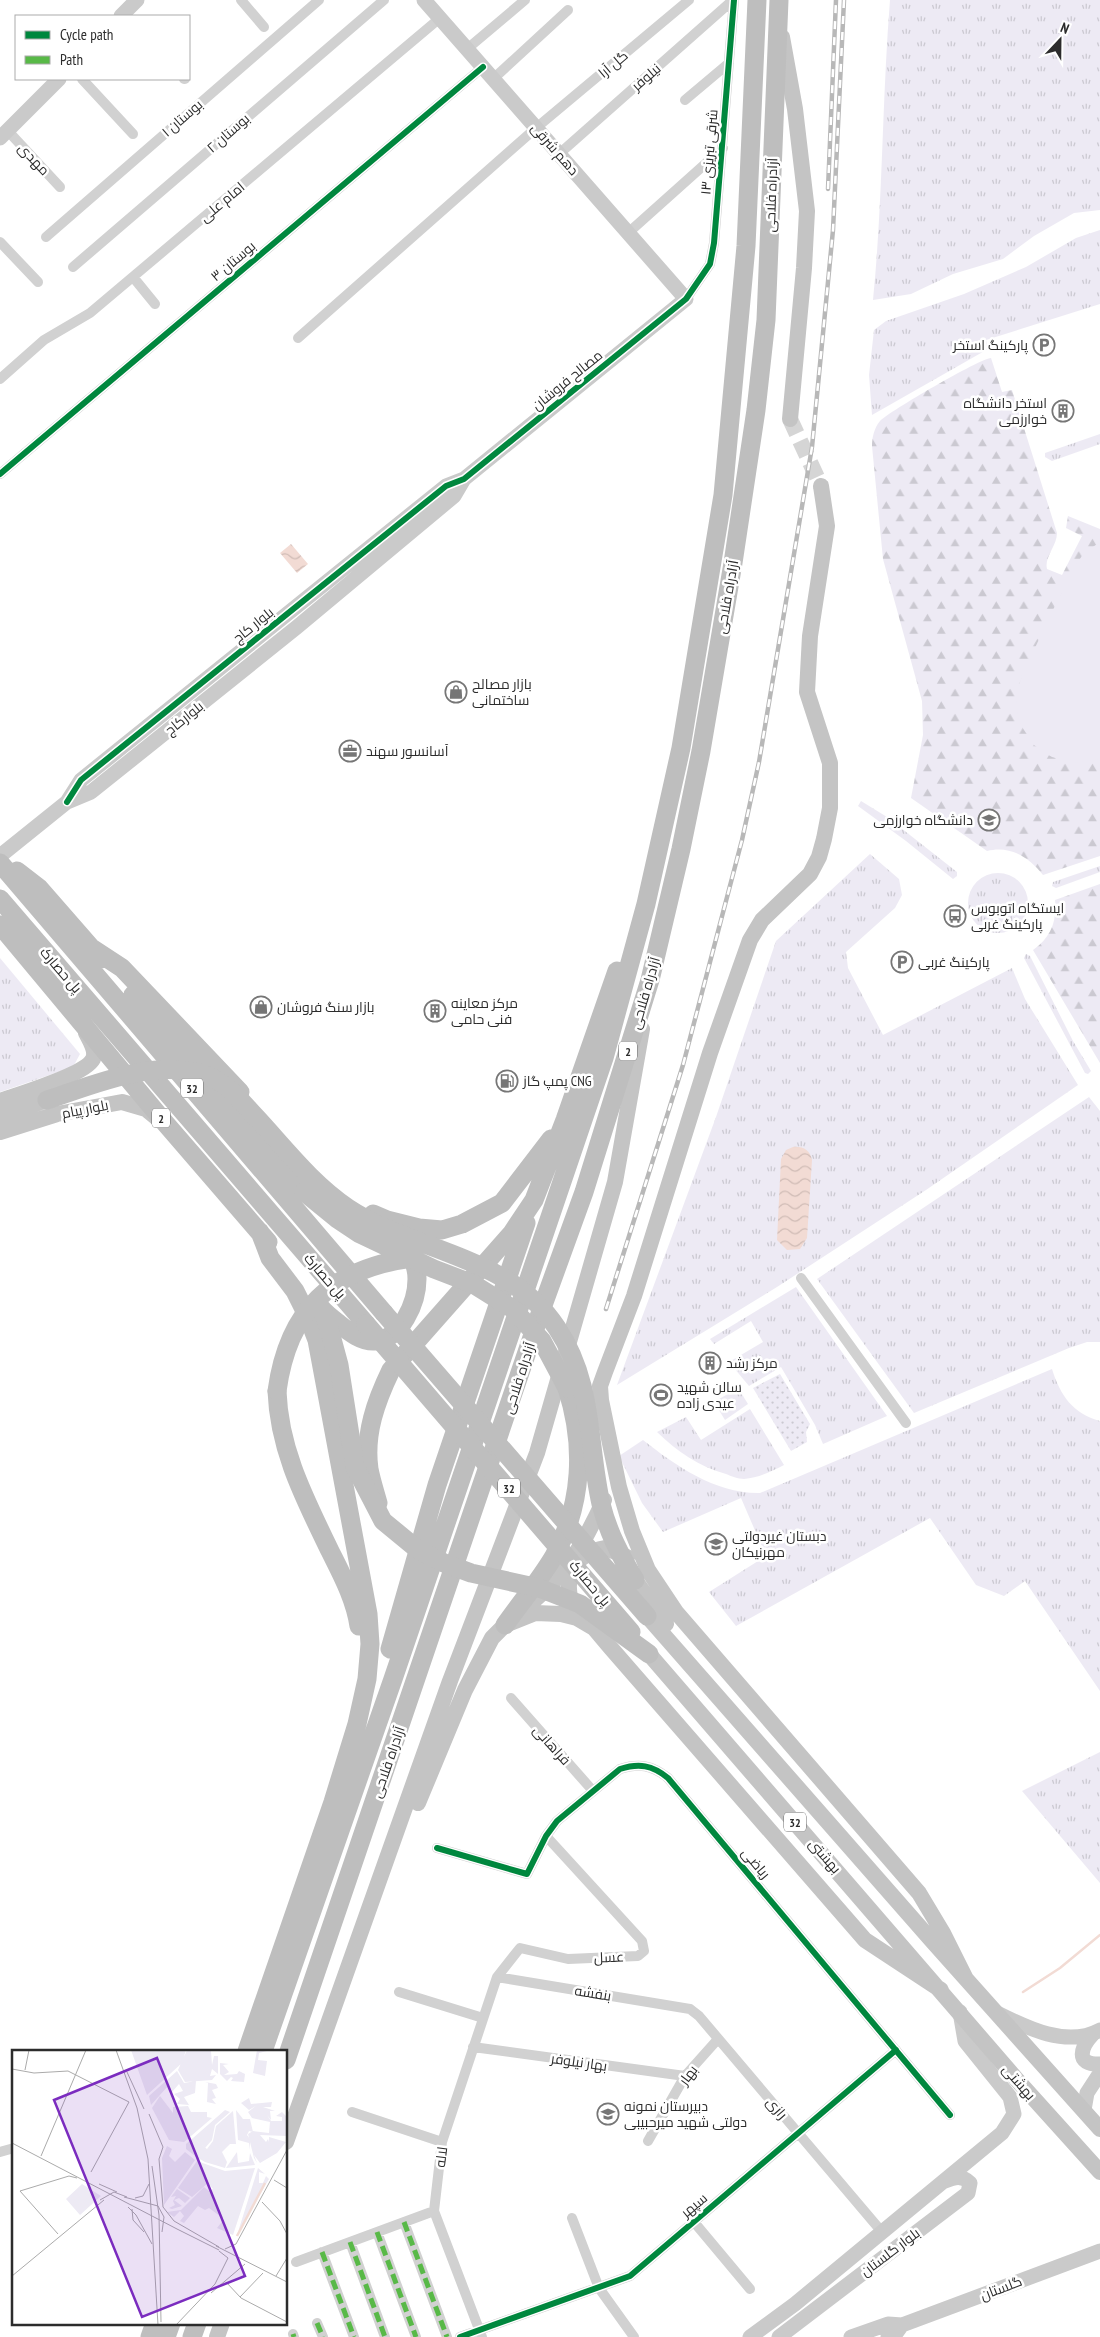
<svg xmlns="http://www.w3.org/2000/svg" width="1100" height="2337" viewBox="0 0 1100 2337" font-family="'PT Sans Narrow',Cairo,sans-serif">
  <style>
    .grass { fill: url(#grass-tufts) }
    .forest { fill: url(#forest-firs) }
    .garden { fill: url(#garden-dots) }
    .pitch { fill: #edeaf4 }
    .water { fill: url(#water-waves) }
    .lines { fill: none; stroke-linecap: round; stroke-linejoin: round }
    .stream { stroke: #f2dbd4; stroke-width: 2.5 }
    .primary-tunnel { stroke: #d5d5d5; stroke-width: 16; stroke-dasharray: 16 8; stroke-linecap: butt }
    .street { stroke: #d1d1d1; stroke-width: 10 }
    .secondary { stroke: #cacaca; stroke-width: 15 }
    .primary { stroke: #c4c4c4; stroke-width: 16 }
    .highway { stroke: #bebebe; stroke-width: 19 }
    .rail-casing { stroke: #b8b8b8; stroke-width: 4.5 }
    .rail { stroke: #fff; stroke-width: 2.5; stroke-dasharray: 8; stroke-linecap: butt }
    .highway-bridge { stroke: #bebebe; stroke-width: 19 }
    .quiet { stroke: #58b947; stroke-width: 5; stroke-dasharray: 10 5; stroke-linecap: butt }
    .cycleway-casing { stroke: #fff; stroke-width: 9 }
    .cycleway { stroke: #00873e; stroke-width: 6 }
    .labels { text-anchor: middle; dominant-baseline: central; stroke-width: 5; stroke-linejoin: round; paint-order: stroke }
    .shield { fill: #fff; stroke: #6b6b6b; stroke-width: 1 }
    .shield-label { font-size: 12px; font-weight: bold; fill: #2c2c2c }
    .street-label { font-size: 14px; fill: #2c2c2c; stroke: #fff }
    .poi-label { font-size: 14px; fill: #2c2c2c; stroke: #fff; text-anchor: start }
    .inset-river { fill: none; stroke: #f2dbd4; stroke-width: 2.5 }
    .inset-road { fill: none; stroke: #ababab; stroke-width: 1 }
    .view { fill: #7b2cbf; fill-opacity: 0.15; stroke: #7b2cbf; stroke-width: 2.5 }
    .inset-edge { fill: none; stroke: #2c2c2c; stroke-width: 2.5 }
  </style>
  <defs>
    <pattern id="grass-tufts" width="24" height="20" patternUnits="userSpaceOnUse" patternTransform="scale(1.25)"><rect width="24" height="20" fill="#edeaf4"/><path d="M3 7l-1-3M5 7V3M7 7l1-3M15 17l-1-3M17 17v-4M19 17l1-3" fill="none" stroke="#cbc9d1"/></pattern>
    <pattern id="forest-firs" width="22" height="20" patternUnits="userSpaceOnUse" patternTransform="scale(1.25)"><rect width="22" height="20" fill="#edeaf4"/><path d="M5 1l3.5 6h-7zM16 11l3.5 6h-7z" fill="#cbc9d1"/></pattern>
    <pattern id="garden-dots" width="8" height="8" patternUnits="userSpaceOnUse" patternTransform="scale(1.25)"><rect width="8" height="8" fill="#edeaf4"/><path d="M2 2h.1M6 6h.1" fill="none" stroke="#cbc9d1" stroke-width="1.8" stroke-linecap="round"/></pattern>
    <pattern id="water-waves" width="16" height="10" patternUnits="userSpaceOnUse" patternTransform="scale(1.25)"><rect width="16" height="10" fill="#f2dbd4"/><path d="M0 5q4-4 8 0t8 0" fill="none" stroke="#d0bcb6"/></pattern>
  </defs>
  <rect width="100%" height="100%" fill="#fff"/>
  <path class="grass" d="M890,0H1100V210L1074,213L1034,236L1003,259L953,274L911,294L873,300C883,200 882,100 890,0Z
    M1100,230V304L986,340L988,349L872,415L869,375L874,330L886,321L964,294L1026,267L1076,238Z
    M1100,434V444L1052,461L1045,457V453Z
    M861,801L887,817L957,872V876L953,879L906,841L858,806Z
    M870,854L899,879L902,895L895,908L846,952L848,968L883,1035L1012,968L1025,999L1078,1085L926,1190L777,1287L617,1385L716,1117L776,941Z
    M1100,866V872L1056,888L1052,886L1053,882Z
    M968 903a30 30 0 1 1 60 0a30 30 0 1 1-60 0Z
    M1026,954L1030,956L1073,1041L1091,1071L1088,1074L1085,1073L1024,958Z
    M0,958L80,1054L73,1067L0,1092Z
    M1089,1097L1100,1111V1342H1087L1069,1348L914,1413L817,1279Z
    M796,1287L887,1416L823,1444L815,1425L781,1367L749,1386L729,1362L763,1342L751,1321L714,1344L710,1339Z
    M1052,1369C1060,1395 1073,1414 1100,1421V1691L1025,1581L1004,1596L976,1585L930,1518L736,1626L709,1592L766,1556L741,1498L663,1532L642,1503L619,1456L643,1440C676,1466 716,1494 760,1493Z
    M738,1388L748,1404L725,1420L714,1402Z
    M750,1409L784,1465C772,1471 759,1478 744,1479C738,1479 731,1476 726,1474C698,1466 678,1452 657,1432L686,1417L701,1440Z
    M1100,1752V1883L1022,1791Z"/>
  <path class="forest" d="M991,358L1002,392L1012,390L1057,533C1057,546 1044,557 1047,569L1062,575L1082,536L1066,528L1068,516L1100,529V856L1043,875C1029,857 1010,845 987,851L911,798L923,735L922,701L883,559L872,446C872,438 874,428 880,421C890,411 979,359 991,358Z
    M1100,884V1063L1033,950C1051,937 1057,922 1055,900Z"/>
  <path class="garden" d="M780,1374L810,1424L806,1432L807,1442L791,1451L753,1388Z"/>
  <path class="pitch" d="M1100,542V759L1073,763L1052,757L1043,752L1034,745L1022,727L1018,717L1016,695L1022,675L1072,570L1084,553Z"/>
  <path class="water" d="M291,544L308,564L297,573L280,553Z
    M793,1147C803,1146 810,1150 812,1160L807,1238L800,1249L787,1250L777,1240L781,1159L786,1150Z"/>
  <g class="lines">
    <path class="stream" d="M1023,1992L1060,1968L1100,1935"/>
    <path class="primary-tunnel" d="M790,419L821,486"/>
    <path class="street" d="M241,0L264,27
      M467,49L525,0
      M82,79L133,134
      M184,79H185
      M493,79L568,10
      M685,100L729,63
      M7,130L60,187
      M559,154L733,0
      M628,233L723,148
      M46,237L319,0
      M0,242L38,282
      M73,267L384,0
      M133,277L155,304
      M686,299L710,264L714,243L734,0
      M298,338L536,128L689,0
      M0,379L44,340L90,313L440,18
      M0,474L483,67
      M801,1278L906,1423
      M511,1698L593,1791
      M437,1848L527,1874L546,1836L557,1821L620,1769C639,1763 652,1765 668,1778L950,2115
      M497,1977L690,2009L699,2016L882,2232
      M399,1992L483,2018
      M473,2047L685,2076
      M352,2112L442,2142
      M648,2141L685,2076L718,2039
      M0,2152L14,2148
      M572,2218L599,2288L634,2337
      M404,2222L447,2337
      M694,2222L750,2289
      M377,2232L416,2337
      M350,2242L385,2337
      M322,2252L354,2337
      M296,2262L434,2211
      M317,2323L323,2337
      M293,2334L294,2337
      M460,2337L630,2276L896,2050
      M482,2337L434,2211L442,2142L497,1977L520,1948L568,1959L638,1956L644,1951L642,1941L546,1836"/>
    <path class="secondary" d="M121,16L137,0
      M0,138L59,79
      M67,802L81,780L446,486L464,479L686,299L424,0
      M0,856L67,802L91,792L297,627L454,496L464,479
      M997,2013C1027,2028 1067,2048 1100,2030
      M1093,2034C1081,2047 1074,2065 1100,2064
      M1084,2110L1087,2093L1100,2073
      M750,2337L795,2304L1002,2133L1014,2114L1010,2097L965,2041L960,2012
      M779,2337L968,2193L970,2183C962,2175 955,2177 945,2181
      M851,2337L888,2324L902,2325
      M888,2337L897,2332L902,2325L1100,2251"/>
    <path class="primary" d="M782,37L795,109L807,211L804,268L790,419
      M821,486L827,526L810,636L807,692L830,763V808L824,839L819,857L810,874L762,920L750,940L710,1053L634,1296L605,1372L600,1386L601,1400L619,1487L632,1531L648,1570L676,1612L919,1893L943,1933L966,1979
      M0,1101C19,1094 85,1075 93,1059C97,1051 90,1041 86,1033
      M0,1116L47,1100
      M0,1132L57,1114L122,1102L146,1109L157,1118
      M635,1580L666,1624
      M574,1610C562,1580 571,1554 606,1548L627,1557
      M518,1614C565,1576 579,1554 604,1500
      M647,1616L933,1942L1100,2129
      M649,1654L1018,2081L1100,2172
      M418,1803L465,1690L492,1638L505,1625L535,1613L561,1614L577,1618L594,1628L610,1647L865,1940L941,1990
      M286,2142L450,1681L537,1453L615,1182L642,1029
      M217,2337L222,2323"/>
    <path class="highway" d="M0,863L384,1313
      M17,871L39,888L101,959
      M0,899L366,1324
      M0,925L166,1124L268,1242
      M93,949L122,968L240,1092
      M133,995L304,1192
      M373,1214L387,1220L419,1228L442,1230L462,1224L502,1203L551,1139
      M318,1304C323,1312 331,1317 338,1323C348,1331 361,1342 375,1341C401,1339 417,1303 417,1279C417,1267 413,1257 407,1247
      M277,1391C279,1450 305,1499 330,1551C342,1575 355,1599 359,1626
      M378,1503C375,1492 371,1480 369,1469C364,1434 376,1401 391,1370L512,1233L534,1200L565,1120L617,971
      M505,1625C521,1602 540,1580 554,1556C583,1504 585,1444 567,1388
      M390,1649L437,1485L526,1223
      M247,2051L333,1802L357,1724L367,1679L370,1644L368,1614L317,1340L309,1319L295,1291L270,1258L260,1232
      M263,2051L393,1679L604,1058L646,904L681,748L723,495L746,246L757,0
      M286,2060L542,1308L584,1192L650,980L681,849L701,751L733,563L756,410L766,320L779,0
      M150,2337L155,2323
      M166,2337L171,2323
      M192,2337L197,2323"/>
    <g class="rail-casing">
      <path id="rail" d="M828,189L836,0
        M606,1309L683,1065L742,840L759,762L812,447L833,230L844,0"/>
    </g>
    <use href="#rail" class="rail"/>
    <path class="highway-bridge" d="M47,1100C96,1084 157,1057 208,1076C228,1084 241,1101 255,1116C284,1147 311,1183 348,1208C414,1252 510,1255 557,1328C594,1384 587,1442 601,1504C608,1532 620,1555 635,1580
      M304,1192L336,1218L360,1234L434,1269L473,1284L513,1309L542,1341L567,1388
      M322,1310L329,1328L339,1365L355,1467L383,1521L417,1549L444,1563L471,1573L539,1588L580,1604L649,1654
      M384,1313L647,1616
      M366,1324L631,1632
      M277,1391C288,1310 331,1269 412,1258"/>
    <path class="quiet" d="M404,2222L447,2337
      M377,2232L416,2337
      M350,2242L385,2337
      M322,2252L354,2337
      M317,2323L323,2337
      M293,2334L294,2337"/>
    <g class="cycleway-casing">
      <path id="cycleway" d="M0,474L483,67
        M67,802L81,780L446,486L464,479L686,299L710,264L714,243L734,0
        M437,1848L527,1874L546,1836L557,1821L620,1769C639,1763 652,1765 668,1778L950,2115
        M460,2337L630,2276L896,2050"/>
    </g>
    <use href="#cycleway" class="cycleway"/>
  </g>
  <defs>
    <g id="parking-ring" transform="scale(1.125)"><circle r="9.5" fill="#fff" stroke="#767676" stroke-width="1.5"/><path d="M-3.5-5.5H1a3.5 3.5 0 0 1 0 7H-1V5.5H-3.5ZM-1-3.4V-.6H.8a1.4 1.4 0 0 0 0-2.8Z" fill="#767676"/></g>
    <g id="building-ring" transform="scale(1.125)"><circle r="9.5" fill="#fff" stroke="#767676" stroke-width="1.5"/><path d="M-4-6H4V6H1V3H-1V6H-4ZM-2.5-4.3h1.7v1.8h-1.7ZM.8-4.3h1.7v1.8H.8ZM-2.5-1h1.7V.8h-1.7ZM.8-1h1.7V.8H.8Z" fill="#767676"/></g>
    <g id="shop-ring" transform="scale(1.125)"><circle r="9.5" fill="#fff" stroke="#767676" stroke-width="1.5"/><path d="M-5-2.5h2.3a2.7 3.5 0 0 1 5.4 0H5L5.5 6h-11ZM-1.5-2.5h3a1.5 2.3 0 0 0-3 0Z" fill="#767676"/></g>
    <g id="office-ring" transform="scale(1.125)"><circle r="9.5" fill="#fff" stroke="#767676" stroke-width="1.5"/><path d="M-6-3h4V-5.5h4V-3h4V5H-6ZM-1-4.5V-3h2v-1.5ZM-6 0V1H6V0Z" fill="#767676"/></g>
    <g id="university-ring" transform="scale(1.125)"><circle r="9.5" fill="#fff" stroke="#767676" stroke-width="1.5"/><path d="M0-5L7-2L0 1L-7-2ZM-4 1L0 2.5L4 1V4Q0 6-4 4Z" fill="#767676"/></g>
    <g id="bus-ring" transform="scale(1.125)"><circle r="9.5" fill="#fff" stroke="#767676" stroke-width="1.5"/><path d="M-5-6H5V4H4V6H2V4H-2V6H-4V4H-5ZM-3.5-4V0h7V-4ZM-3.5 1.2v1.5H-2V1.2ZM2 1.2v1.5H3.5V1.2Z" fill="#767676"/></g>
    <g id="fuel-ring" transform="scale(1.125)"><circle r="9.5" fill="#fff" stroke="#767676" stroke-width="1.5"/><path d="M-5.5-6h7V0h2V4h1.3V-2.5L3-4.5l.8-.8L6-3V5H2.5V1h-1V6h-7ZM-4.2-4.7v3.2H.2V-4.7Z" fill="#767676"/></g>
    <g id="stadium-ring" transform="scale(1.125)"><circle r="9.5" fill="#fff" stroke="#767676" stroke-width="1.5"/><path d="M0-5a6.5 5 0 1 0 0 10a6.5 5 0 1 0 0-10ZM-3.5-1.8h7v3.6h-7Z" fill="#767676"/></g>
    <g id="school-ring" transform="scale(1.125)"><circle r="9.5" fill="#fff" stroke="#767676" stroke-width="1.5"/><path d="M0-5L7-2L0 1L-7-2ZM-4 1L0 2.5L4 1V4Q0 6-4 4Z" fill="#767676"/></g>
  </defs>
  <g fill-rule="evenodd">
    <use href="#parking-ring" x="1044" y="345"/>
    <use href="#building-ring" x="1063" y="411"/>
    <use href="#shop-ring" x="456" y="692"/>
    <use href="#office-ring" x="350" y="751"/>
    <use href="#university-ring" x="989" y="820"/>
    <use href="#bus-ring" x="955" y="916"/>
    <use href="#parking-ring" x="902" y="962"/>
    <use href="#shop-ring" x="261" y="1007"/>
    <use href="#building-ring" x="435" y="1011"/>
    <use href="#fuel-ring" x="507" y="1081"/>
    <use href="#building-ring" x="710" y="1363"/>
    <use href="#stadium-ring" x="661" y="1395"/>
    <use href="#school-ring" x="716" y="1544"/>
    <use href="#school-ring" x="608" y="2114"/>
  </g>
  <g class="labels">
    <g class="shield">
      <rect x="619" y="1041.5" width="18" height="19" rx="4"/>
      <rect x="181" y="1078.5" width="22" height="19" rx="4"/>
      <rect x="152" y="1108.5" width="18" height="19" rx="4"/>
      <rect x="498" y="1478.5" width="22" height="19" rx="4"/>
      <rect x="784" y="1812.5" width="22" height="19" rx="4"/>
    </g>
    <g class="shield-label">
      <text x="628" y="1051">2</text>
      <text x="192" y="1088">32</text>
      <text x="161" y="1118">2</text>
      <text x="509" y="1488">32</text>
      <text x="795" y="1822">32</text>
    </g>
    <g class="street-label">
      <text transform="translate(613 64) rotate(-40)">گل آرا</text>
      <text transform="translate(646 77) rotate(-41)">نیلوفر</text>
      <text transform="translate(182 118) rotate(-41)">بوستان ۱</text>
      <text transform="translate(228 133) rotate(-41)">بوستان ۲</text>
      <text transform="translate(555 149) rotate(49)">دهم شرقی</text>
      <text transform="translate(709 152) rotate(-85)">۱۳ شرقی تبریزی</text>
      <text transform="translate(34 159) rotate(47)">مهدی</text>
      <text transform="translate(771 195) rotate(-88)">آزادراه فلاحی</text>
      <text transform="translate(222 202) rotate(-40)">امام علی</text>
      <text transform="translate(233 261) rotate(-40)">بوستان ۳</text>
      <text transform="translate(567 380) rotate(-39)">مصالح فروشان</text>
      <text transform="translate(727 597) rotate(-80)">آزادراه فلاحی</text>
      <text transform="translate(253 625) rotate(-39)">بلوار کاج</text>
      <text transform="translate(184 718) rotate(-39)">بلوارکاج</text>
      <text transform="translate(61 970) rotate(49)">پل حصارک</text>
      <text transform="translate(645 993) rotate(-74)">آزادراه فلاحی</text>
      <text transform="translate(85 1109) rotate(-11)">بلوار پیام</text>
      <text transform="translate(325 1276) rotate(49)">پل حصارک</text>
      <text transform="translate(519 1378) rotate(-72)">آزادراه فلاحی</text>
      <text transform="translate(590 1583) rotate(50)">پل حصارک</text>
      <text transform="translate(552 1745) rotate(48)">فراهانی</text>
      <text transform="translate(388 1762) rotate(-71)">آزادراه فلاحی</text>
      <text transform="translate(825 1856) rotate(49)">بهشتى</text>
      <text transform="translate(756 1863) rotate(50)">ریاضی</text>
      <text transform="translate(609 1957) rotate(-2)">عسل</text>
      <text transform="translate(593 1993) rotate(9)">بنفشه</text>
      <text transform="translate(579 2062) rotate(8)">بهار نیلوفر</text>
      <text transform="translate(688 2075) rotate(-53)">بهار</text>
      <text transform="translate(1019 2082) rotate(49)">بهشتی</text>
      <text transform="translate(777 2108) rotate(49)">رازی</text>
      <text transform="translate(441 2157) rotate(-83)">لاله</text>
      <text transform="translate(694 2205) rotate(-40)">سپهر</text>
      <text transform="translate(890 2252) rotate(-37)">بلوار گلستان</text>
      <text transform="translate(1001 2288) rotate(-21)">گلستان</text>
    </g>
    <g class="poi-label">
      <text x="1028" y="345" text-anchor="end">پارکینگ استخر</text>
      <text x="1047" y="403" text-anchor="end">استخر دانشگاه<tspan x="1047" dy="16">خوارزمی</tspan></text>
      <text x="472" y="684">بازار مصالح<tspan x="472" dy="16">ساختمانی</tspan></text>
      <text x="366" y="751">آسانسور سهند</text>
      <text x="973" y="820" text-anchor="end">دانشگاه خوارزمی</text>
      <text x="971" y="908">ایستگاه اتوبوس<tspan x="971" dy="16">پارکینگ غربی</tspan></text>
      <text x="918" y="962">پارکینگ غربی</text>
      <text x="451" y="1003">مرکز معاینه<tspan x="451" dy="16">فنی حامی</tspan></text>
      <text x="277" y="1007">بازار سنگ فروشان</text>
      <text x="523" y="1081">پمپ گاز CNG</text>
      <text x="726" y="1363">مرکز رشد</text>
      <text x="677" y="1387">سالن شهید<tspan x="677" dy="16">عیدی زاده</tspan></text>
      <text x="732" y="1536">دبستان غیردولتی<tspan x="732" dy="16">مهرنیکان</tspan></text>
      <text x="624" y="2106">دبیرستان نمونه<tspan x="624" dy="16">دولتی شهید میرحبیبی</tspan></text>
    </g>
  </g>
  <g transform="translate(12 2050)">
    <rect width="275" height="275" fill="#fff"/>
    <path d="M119,0H174L170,13L135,45ZM175,0L199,1L200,15L202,6H206V24L200,19L198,26L204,25L200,30L173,32L166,20ZM245,0H259L247,3L246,10L255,11L253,26L241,23ZM208,13L217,14L211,15L217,22L212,25L225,24L227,21L233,24L232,32L219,31L221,28L219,27L215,31L208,24ZM165,21L172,33L184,31L183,43L172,47L177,55L165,54L168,49L162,44L171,41L167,34L160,42L156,36L139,55L137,46ZM193,32L204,34L206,38L200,40L204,48L200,49L204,54L195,52L196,33ZM237,48L239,54L260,52L259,57H251L263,61H258L259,70L255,65L259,71H270V67L264,66L270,62L275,67V86L248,85L254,92L256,89L257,92V87L274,92L265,103L248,113L242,105L245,113L242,108L236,84L241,81L257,83L258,72L240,68L236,62L245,55L237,60L229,53ZM213,60L218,62L203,75L200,90L193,98L181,88ZM155,96L160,99L157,106L163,112L173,102L183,110L152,155L150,108ZM185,111L213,121L243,118L221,185L205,178L212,169L197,158L193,160L186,156L172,173L168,171L172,166L168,161L162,167L155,162L169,160L192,137L197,141L201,139L196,133L180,147L166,138ZM246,118L253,124L247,122V133H251L254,126L257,129L226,182ZM70,134L89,146L68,165L54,149ZM165,139L178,148L173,153L167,148L162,150L170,156L160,159L157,158L163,155L161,151L164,146L159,147Z" fill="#edeaf4"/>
    <path d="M148,46L161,63V57L176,56L179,62H195V67L200,68L172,92L157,90L140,58ZM224,60L231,69H238L241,82L237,81L235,85L238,89V100L237,93L226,90ZM221,61L224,94H218L210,102L215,112L213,118L193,112L186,108L188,105L186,108L174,99V94L181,88L195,99L201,91L204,76ZM225,102L226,113L237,111L238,103L243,115L214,118Z" fill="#edeaf4"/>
    <path d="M171,57L176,61L175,75L169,80L163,76L164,62Z" fill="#edeaf4"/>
    <path class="inset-river" d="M225,186L253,133"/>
    <path class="inset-road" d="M104,0L125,58L136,109L146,275M0,19L22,23L56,21L117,52L79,122M13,20L17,0M115,22L132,59M137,64L151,97L147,109L151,157L162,171L207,197M0,93L165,179M29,106L74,0M140,116L147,165L149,272M262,130L275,138M87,134L105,142M8,141L46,184M8,141L57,126L65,128M112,147L146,156L152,167L150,182M123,148L131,146L137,134M88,150L102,142L115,147M250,152L268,171L275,184M116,157L124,165L140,194M120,159L121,170L132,182M165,179L207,200M204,196L275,232M213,199L224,194L275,100M0,226L92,150M264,226L275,208M214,232L229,248L275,272M199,243L233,214M228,247L251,223M164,275L203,234L216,208L207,201"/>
    <path class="view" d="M145,8L233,226L130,267L42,50Z"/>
    <rect width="275" height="275" class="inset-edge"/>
  </g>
  <rect x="15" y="15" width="175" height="65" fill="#ffffff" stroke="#ababab"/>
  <rect x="25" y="31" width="25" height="8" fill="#00873e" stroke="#ababab"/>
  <text x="60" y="40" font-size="15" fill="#2c2c2c">Cycle path</text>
  <rect x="25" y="56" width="25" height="8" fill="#58b947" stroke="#ababab"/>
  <text x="60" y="65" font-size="15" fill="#2c2c2c">Path</text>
  <g transform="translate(1060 40) rotate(22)" stroke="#ffffff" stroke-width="4" paint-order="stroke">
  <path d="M0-4L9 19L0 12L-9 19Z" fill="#2c2c2c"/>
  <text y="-8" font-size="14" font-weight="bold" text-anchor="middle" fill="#2c2c2c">N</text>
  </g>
</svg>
